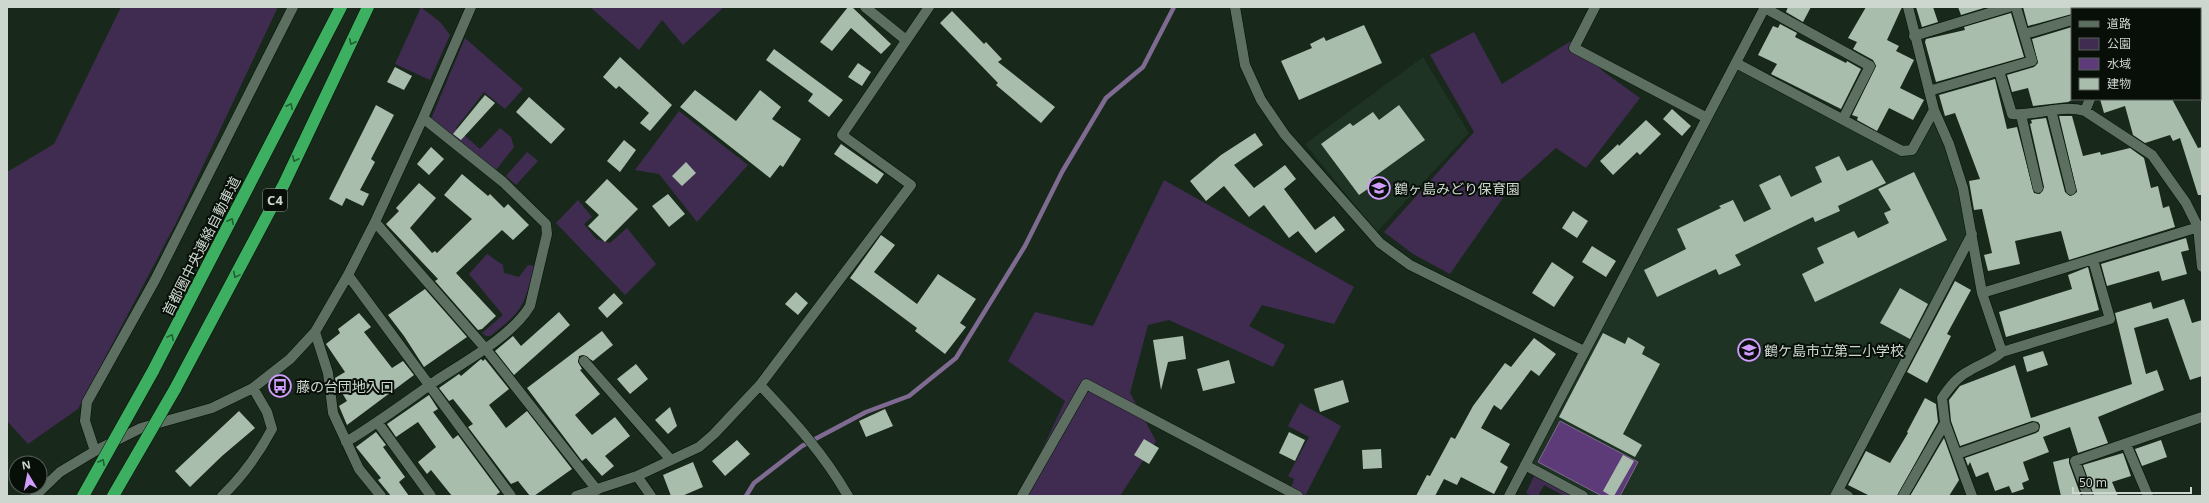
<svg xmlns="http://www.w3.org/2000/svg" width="2209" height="503" viewBox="0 0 2209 503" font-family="'Noto Sans','Noto Sans JP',sans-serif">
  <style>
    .built { fill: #1e3323 }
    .green { fill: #402c50 }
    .water { fill: #5d3b78; stroke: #7f6a92 }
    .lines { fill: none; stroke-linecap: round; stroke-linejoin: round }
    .stream { stroke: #7f6a92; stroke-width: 4.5 }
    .building { fill: #a9bdac }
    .minor-casing { stroke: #031006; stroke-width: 11 }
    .highway-casing { stroke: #031006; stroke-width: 13 }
    .minor { stroke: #5d6f60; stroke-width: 10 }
    .highway { stroke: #3daf60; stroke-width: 12 }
    .highway-bridge-casing { stroke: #031006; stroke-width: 13; stroke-linecap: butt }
    .highway-bridge { stroke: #3daf60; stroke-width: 12 }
    .oneway { stroke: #225f34 }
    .labels { text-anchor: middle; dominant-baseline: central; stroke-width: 4; stroke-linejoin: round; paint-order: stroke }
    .shield { fill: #080f09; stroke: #929b94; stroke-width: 1 }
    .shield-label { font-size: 13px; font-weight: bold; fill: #cdd7cf }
    .poi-label { font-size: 14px; fill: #cdd7cf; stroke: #080f09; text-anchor: start }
    .street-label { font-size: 14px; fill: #cdd7cf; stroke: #080f09 }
  </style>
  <rect width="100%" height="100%" fill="#18281b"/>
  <path class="built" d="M1423,57L1469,133L1377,232L1305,144Z
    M1736,63L1902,151L1912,150L1934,110L1972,234L1835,496H1583L1525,465Z"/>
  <path class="green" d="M121,7H278L176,223L78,409L28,444L7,421V172L54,144Z
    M421,7L441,23L450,35L430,80L395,64Z
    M590,7H724L683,45L662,20L639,50Z
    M1474,32L1502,84L1571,41L1604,72L1640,98L1586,168L1556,148L1507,192L1450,274L1413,254L1384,232L1474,132L1430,55Z
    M465,38L523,89L505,109L484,92L456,128L480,149L500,128L511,137L514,147L496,170L431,119Z
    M679,111L748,165L697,222L659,174L635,170Z
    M527,152L538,161L516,185L506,176Z
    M1164,180L1354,287L1334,324L1262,305L1249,326L1285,345L1273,367L1169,320L1148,325L1130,393L1156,441L1120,496H1016L1039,456L1065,401L1008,361L1035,312L1093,326Z
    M578,200L592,217L584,224L596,239L610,243L627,228L656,264L625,295L556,223Z
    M487,254L503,265L504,273L519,277L528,265L534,266C524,306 524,310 490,336H486L482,333L503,315L469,274Z
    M1300,403L1341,426L1305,496L1291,488L1294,479L1288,476L1309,437L1288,426Z
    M1534,476L1572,496H1564L1544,485L1538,496H1532L1526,493Z"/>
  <path class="water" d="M1560,421L1638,462L1620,496H1602L1538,462Z"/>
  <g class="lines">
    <path class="stream" d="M746,496L754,483L802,446L866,412L909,396L956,358L1025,246L1062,172L1106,98L1143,67L1174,7"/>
  </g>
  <path class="building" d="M848,7H852L891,44L881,54L851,28L832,51L820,42Z
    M1788,7H1811L1803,22L1786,12Z
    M1866,7H1902L1887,40L1899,46L1896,51L1914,60L1900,88L1924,100L1913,120L1889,108L1877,131L1857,120L1858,117L1852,115L1876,66L1873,60L1853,49L1857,42L1848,38Z
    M1916,7H1933L1938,22L1922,27Z
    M1958,7H1987L1961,15Z
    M2023,7H2072V14L2028,26Z
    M952,11L984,44L986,42L1002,59L998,62L1055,107L1041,123L996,85L998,83L940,23Z
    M2011,13L2024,57L1936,82L1925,42L1926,39L1965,30L1964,27Z
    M1780,24L1797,33L1795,37L1846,63L1847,61L1861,69L1841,109L1771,74L1777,64L1758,55L1773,26L1778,28Z
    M1364,25L1382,63L1299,100L1281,61L1312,48L1310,44L1324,37L1326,41Z
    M2072,27V100L2068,102L2033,106L2028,88L2012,92L2007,75L2034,67L2038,63L2032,39Z
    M774,49L843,100L829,117L808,101L813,94L766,60Z
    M620,57L672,105L650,131L640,123L649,113L619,86L616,89L603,77Z
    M858,63L871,72L862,86L848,77Z
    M395,67L412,76L404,90L387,82Z
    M1995,79L2007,129L2017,127L2034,193L2040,194L2044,187L2030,124L2032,123L2031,120L2046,118L2065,192L2070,196L2077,192L2059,116H2072L2083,156L2100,152L2101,155L2130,148L2144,158L2151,188L2158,186L2163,208L2169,206L2175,227L2069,260L2061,231L2015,241L2020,264L1988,271L1984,255L1992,253L1982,209L1974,210L1969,181L1980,179L1955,113L1945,116L1939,95Z
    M695,90L736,121L760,90L781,107L772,119L801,139L783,167L780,165L770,178L680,107Z
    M485,95L495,103L461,140L453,134Z
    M529,97L565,129L551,144L516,112Z
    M2100,99H2172L2198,148L2202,147V195H2198L2180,138L2173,141L2170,135L2145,143L2133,135L2125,106L2104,113Z
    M376,105L394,115L371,159L375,162L360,190L369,194L363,206L346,198L342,206L329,199Z
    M1399,105L1425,140L1371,179L1375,184L1359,195L1321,144L1350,123L1353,126L1373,112L1379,120Z
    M1672,109L1691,126L1682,136L1663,119Z
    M1646,120L1661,134L1640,155L1637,152L1613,175L1600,161L1618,144L1619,146Z
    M1255,133L1263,145L1234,165L1254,188L1285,165L1296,179L1284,189L1315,230L1334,216L1345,230L1316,253L1298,231L1289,238L1264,205L1249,217L1224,186L1206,201L1190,181L1221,155Z
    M624,140L636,150L620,172L607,161Z
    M841,144L884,174L877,184L834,154Z
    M431,147L444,159L429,175L417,164Z
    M1839,156L1847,171L1872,160L1886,183L1838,206L1840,211L1815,222L1813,217L1735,255L1741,265L1719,275L1716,269L1657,297L1644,270L1686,249L1677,229L1721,208L1719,206L1733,200L1744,222L1771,209L1759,185L1780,175L1791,197L1822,182L1815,167Z
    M686,162L696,173L682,186L672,176Z
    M1914,172L1947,240L1815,302L1802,274L1824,263L1817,248L1854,231L1858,238L1889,223L1884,213L1891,210L1878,189Z
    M462,174L488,196L490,194L504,208L508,204L529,225L513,240L502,230L456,273L496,316L482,329L478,330L435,281L438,279L386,224L399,211L396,208L419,183L436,198L410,228L432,253L435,251L437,253L472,219L444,195Z
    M607,179L638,209L605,242L588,226L599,215L585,202Z
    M668,194L685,214L669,227L652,206Z
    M1573,211L1588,221L1577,238L1562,228Z
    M881,235L895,245L874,272L917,304L938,274L976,299L960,323L966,327L945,354L915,331L917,328L850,278Z
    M2186,238L2189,250L2181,252L2187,274L2162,281L2159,271L2107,286L2101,264Z
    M1592,246L1616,261L1606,277L1582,262Z
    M1552,262L1574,277L1554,307L1532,293Z
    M2088,267L2099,310L2006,337L1999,312L2072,289L2068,275Z
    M1955,281L1971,290L1947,334L1951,336L1927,383L1907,372Z
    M1900,288L1928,304L1910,339L1880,323Z
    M425,289L467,337L424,367L404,336L388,315Z
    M796,292L808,303L798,315L785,304Z
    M614,293L623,303L607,318L598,308Z
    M2184,299L2192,323L2202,320V376L2190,380L2168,318L2134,328L2146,374L2157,370L2164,390L2098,417L2108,443L2078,453L2070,427L2043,437L2049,452L2023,462L2029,480L2022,483L2024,489L2012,493L2009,486L1995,491L1988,472L1976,477L1970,462L1968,466L1965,458L2036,433L2039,431L2040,425L2038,422L2032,421L1960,446L1951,421L1949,400L1960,386L2015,365L2031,418L2132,384L2115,313L2151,302L2153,309Z
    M559,312L570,325L514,375L495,351L513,336L521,346Z
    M359,313L371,327L364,332L392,368L403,361L414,375L347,425L339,406L347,401L336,383L335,378L345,372L326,344L340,333L338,329Z
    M602,331L613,345L593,361L583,355L579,356L578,362L582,369L580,370L600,394L575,415L592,435L615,417L630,436L605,456L614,466L602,476L586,458L582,461L527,388Z
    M1603,333L1625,344L1628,337L1645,347L1642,354L1660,364L1623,434L1642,445L1635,457L1559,417Z
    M1183,336L1186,359L1168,362L1161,390L1153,340Z
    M1534,338L1556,354L1539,376L1531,370L1501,410L1494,405L1481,428L1510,444L1500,462L1508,467L1494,494L1461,477L1457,485L1444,479L1435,496H1416L1427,475L1430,476L1451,437L1455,439L1473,406L1505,363L1511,367Z
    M2043,351L2048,365L2027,372L2023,357Z
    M481,359L483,361L485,359L509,389L489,405L506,428L527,411L572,469L534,496H530L518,481L511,484L468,427L473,424L453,399L449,401L439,388L459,374L461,376Z
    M1229,360L1235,383L1203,391L1197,369Z
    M636,364L648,379L630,394L617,379Z
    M1343,380L1349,402L1320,412L1314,389Z
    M429,395L438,409L433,412L453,439L458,435L500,492L495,496H452L431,470L427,474L418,462L436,447L418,422L396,437L387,424Z
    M1925,398L1936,404L1938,422L1897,496H1870L1848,485L1866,451L1890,463L1908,433L1907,432Z
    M670,407L677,426L668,434L655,420Z
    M885,409L893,426L866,437L859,421Z
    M239,411L255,428L222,456L190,487L175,471Z
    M376,432L386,445L383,447L405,477L399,482L409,496H391L378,480L381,478L356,447Z
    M1289,432L1305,440L1295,461L1279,453Z
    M1944,438L1959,480L1949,496H1910Z
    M1144,439L1159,448L1149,464L1134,455Z
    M737,440L750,454L725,476L712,461Z
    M2161,440L2167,457L2142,466L2135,449Z
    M1381,449L1382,468L1363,469L1362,450Z
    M2123,453L2131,476L2112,482L2118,496H2094L2083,465Z
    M1623,455L1634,461L1614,496H1611L1603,491Z
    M2069,458V463L2081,496H2061L2053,462Z
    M693,462L703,487L682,496H671L663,475Z"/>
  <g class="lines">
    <g class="minor-casing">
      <path id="minor" d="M865,7L906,40
        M1235,7L1245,65L1261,100L1285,135L1380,243L1410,265L1584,351
        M1595,7L1574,48L1707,118
        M1908,7L1934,110L1949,144L1963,188L1982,293L2002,352
        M2175,7V9
        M1765,8L1870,66L1843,119
        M2109,9L2115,7
        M2025,34L2072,20
        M1914,36L2009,7
        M2200,41L2202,40
        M1736,63L1902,151L1912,150L1934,110
        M1999,71L2012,114C2037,116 2060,104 2085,111L2152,155L2186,203L2198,227L2202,267
        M2200,89L2202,96
        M1929,91L2032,61L2016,7
        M2051,110L2071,190
        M2085,111L2090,99
        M2021,115L2038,188
        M375,222L485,348L597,490
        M348,275L511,496
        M1982,293L2202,226
        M315,332L328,373L333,413L359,469L381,496
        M584,361L671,460
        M760,385C793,420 824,454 848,496
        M378,423L431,496
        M346,442C378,423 407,401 437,380C466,361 512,336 530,306L547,234L546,224L503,182L423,118
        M2126,444L2148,496
        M95,451L85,421L87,402L155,280L293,7
        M1957,454L2034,427
        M1525,465L1583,496
        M637,476L651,496
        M1838,490L1848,496
        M35,496L60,472L95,451L141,428L212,408L253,388L290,359L315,332L348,275L375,222L423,118L471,7
        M222,496C243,476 258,455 272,429L267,412L253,388
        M576,496L637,476L699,447L714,434L760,385L911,185L842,135L929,7
        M1022,496L1086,384L1298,496
        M1509,496L1765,7
        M1835,496L1972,234
        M1903,496L1945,423
        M1972,496L1945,423L1942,398C1949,388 1957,377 1969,371C1980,364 1992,361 2002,352L2110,319L2093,260
        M2088,496L2075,461L2202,417"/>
    </g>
    <g class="highway-casing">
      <path id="highway" d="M153,371L341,7
        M175,389L284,184L368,7"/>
    </g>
    <use href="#minor" class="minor"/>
    <use href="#highway" class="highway"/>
    <g class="highway-bridge-casing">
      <path id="highway-bridge" d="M83,496L153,371
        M113,496L175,389"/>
    </g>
    <use href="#highway-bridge" class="highway-bridge"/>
  </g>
  <defs><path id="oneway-chevron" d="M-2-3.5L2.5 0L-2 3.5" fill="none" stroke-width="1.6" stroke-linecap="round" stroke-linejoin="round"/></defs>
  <g class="oneway">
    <use href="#oneway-chevron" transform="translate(352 42) rotate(115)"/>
    <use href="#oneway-chevron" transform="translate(290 106) rotate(-63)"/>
    <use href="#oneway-chevron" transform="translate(295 159) rotate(116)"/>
    <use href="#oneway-chevron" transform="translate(231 221) rotate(-63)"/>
    <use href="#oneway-chevron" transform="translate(236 275) rotate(118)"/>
    <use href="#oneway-chevron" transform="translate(171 337) rotate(-62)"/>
    <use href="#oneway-chevron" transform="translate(102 462) rotate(-61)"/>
  </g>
  <defs>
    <g id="school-ring" transform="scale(1.15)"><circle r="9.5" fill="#080f09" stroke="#d19dfe" stroke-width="1.5"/><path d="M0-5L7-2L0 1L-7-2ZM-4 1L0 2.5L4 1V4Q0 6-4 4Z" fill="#d19dfe"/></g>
    <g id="bus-ring" transform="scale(1.15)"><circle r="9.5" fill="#080f09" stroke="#d19dfe" stroke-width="1.5"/><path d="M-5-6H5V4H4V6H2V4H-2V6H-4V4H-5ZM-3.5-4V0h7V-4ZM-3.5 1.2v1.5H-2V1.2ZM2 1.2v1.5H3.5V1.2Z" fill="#d19dfe"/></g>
  </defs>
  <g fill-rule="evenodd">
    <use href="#school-ring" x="1379" y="188"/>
    <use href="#school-ring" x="1749" y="350"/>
    <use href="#bus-ring" x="280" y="386"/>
  </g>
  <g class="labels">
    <rect class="shield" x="263" y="189" width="24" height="22" rx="3"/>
    <g class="shield-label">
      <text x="275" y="200">C4</text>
    </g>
    <g class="poi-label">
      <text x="1394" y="188">鶴ヶ島みどり保育園</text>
      <text x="1764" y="350">鶴ケ島市立第二小学校</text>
      <text x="296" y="386">藤の台団地入口</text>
    </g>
    <g class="street-label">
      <text transform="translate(201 246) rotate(-63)">首都圏中央連絡自動車道</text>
    </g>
  </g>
  <rect width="2209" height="503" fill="none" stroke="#cdd7cf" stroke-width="16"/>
  <rect x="2071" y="8" width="130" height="92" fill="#080f09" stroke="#575f58"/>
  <rect x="2079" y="21" width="20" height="6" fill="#5d6f60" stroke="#575f58"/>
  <text x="2107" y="28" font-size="12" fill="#cdd7cf">道路</text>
  <rect x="2079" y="38" width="20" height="12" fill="#402c50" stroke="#575f58"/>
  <text x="2107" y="48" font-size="12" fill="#cdd7cf">公園</text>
  <rect x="2079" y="58" width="20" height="12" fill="#5d3b78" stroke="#575f58"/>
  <text x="2107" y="68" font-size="12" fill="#cdd7cf">水域</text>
  <rect x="2079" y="78" width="20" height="12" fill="#a9bdac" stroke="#575f58"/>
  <text x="2107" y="88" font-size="12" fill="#cdd7cf">建物</text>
  <g transform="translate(28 475) rotate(350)"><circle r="19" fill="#080f09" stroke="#575f58"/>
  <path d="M0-3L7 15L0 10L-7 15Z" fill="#d19dfe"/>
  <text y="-6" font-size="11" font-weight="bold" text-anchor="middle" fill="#cdd7cf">N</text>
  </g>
  <path d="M2073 487v6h118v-6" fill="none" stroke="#cdd7cf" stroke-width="2"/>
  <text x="2079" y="487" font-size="12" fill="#cdd7cf" stroke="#080f09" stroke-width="3" paint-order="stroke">50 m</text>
</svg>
